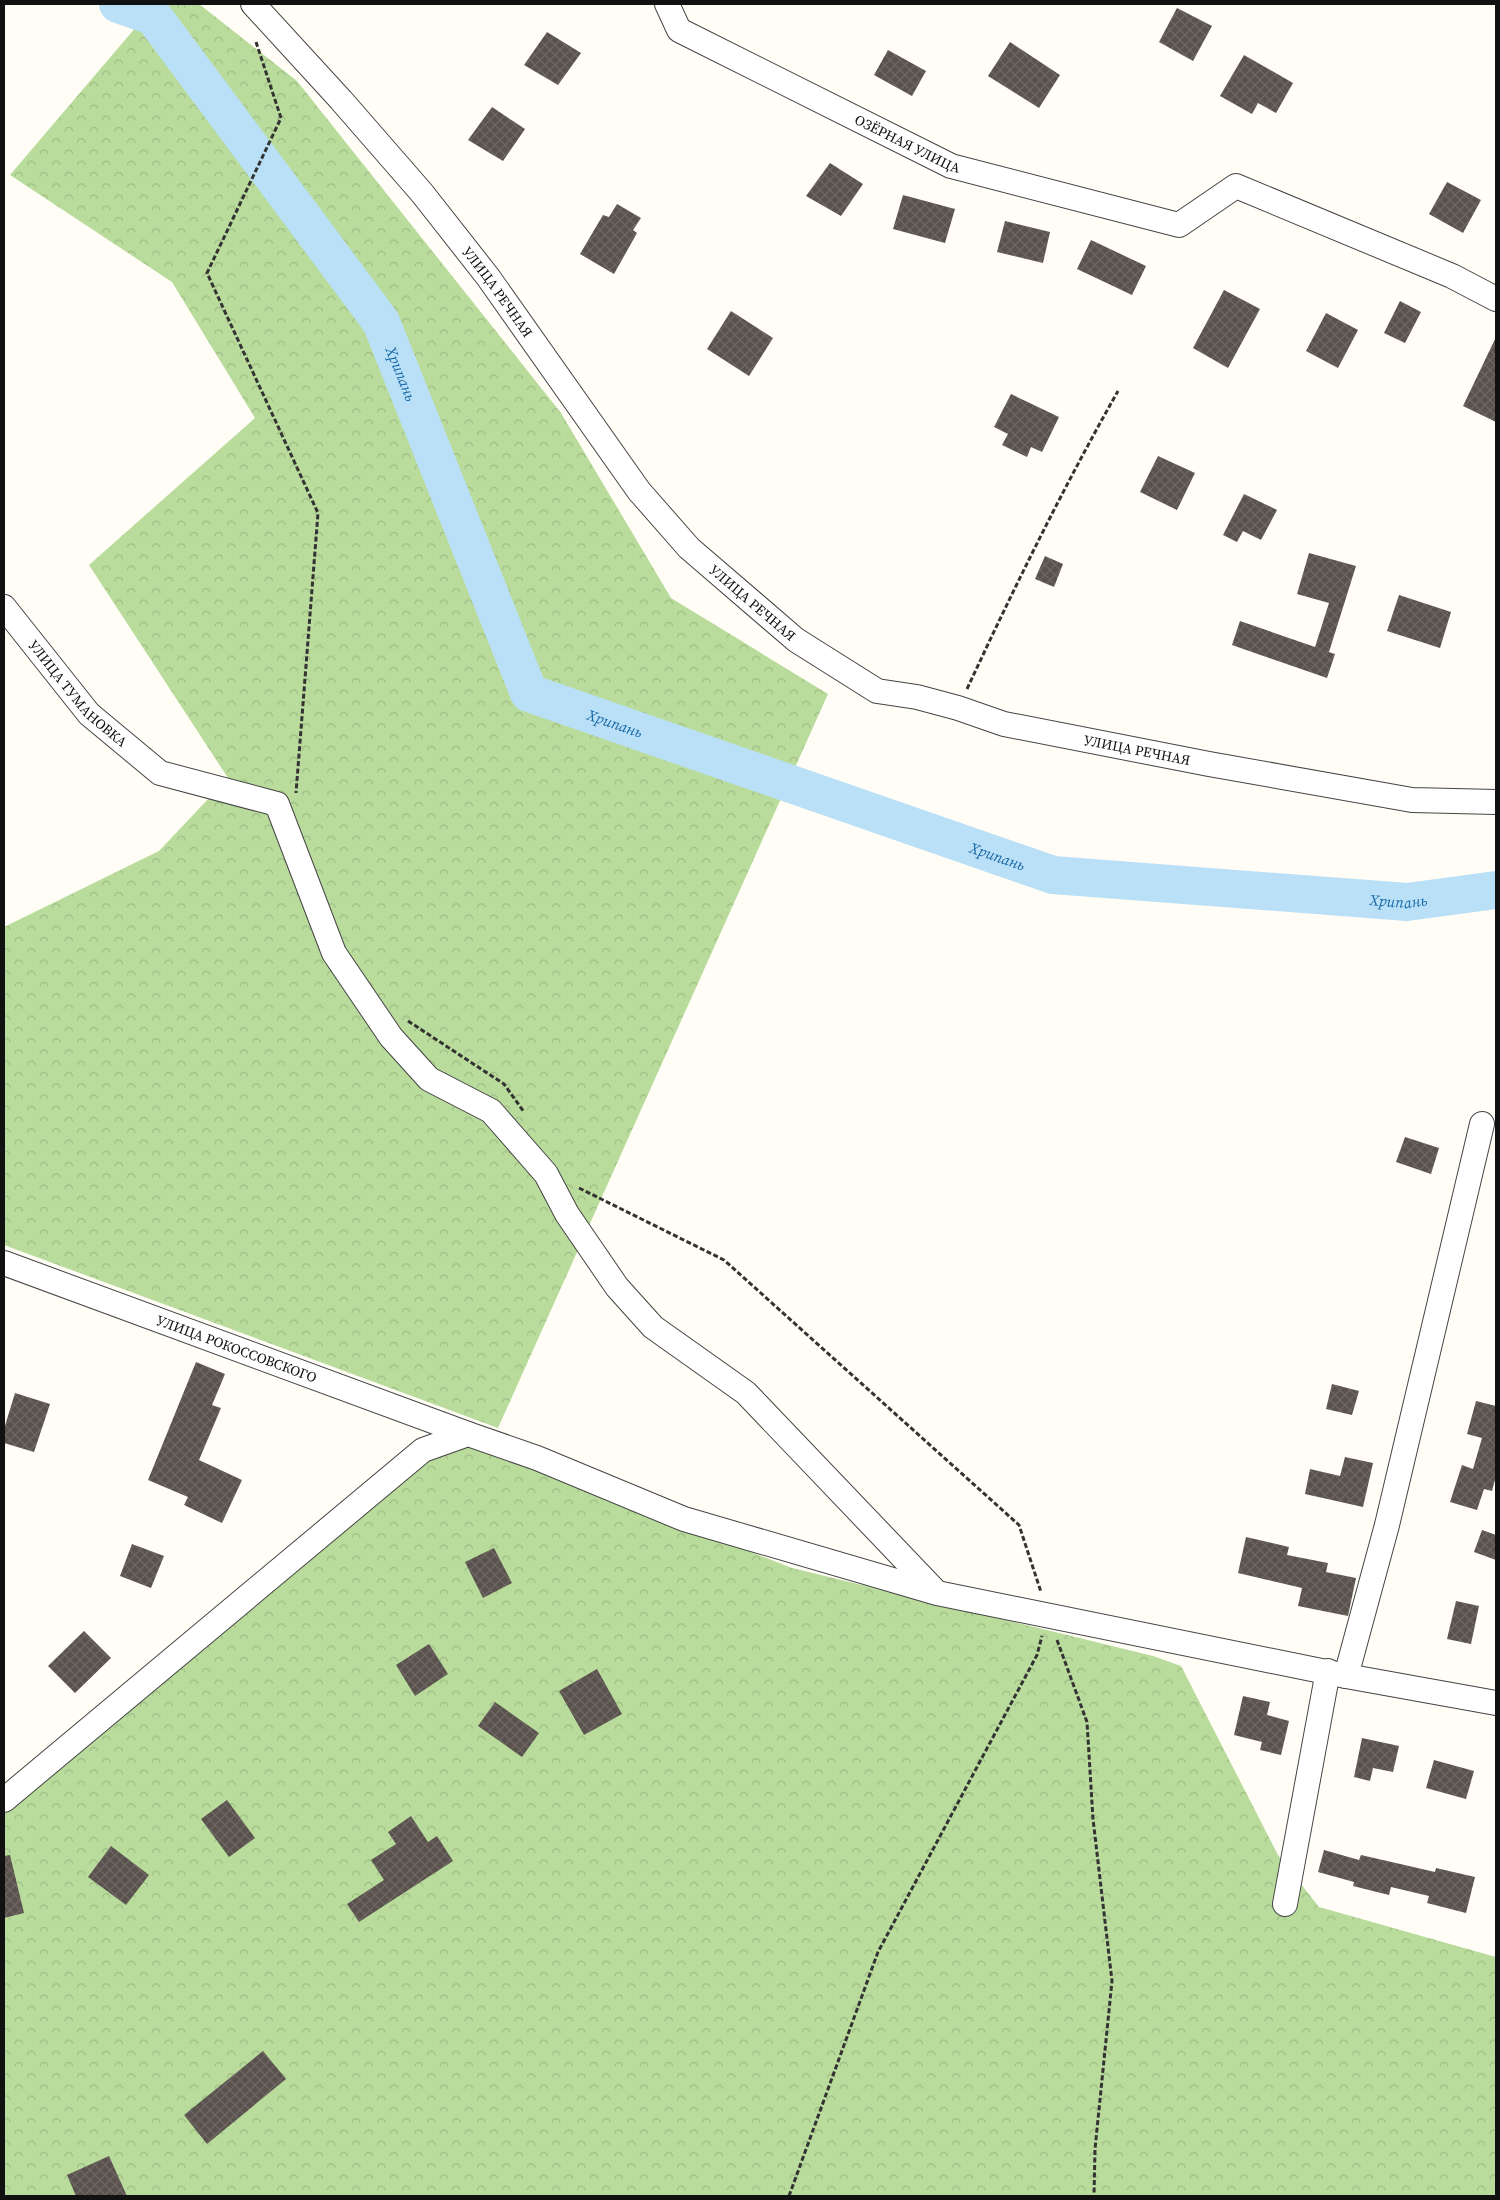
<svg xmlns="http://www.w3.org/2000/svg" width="1500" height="2200" viewBox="0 0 1500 2200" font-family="'Source Serif 4',serif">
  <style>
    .forest { fill: url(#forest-crowns) }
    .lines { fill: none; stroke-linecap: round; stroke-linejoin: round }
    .river { stroke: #b9e0f7; stroke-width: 38 }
    .building { fill: url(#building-cross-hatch) }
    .minor-casing { stroke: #444; stroke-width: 26 }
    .path { stroke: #333; stroke-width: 3; stroke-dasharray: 5 2.5; stroke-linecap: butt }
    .minor { stroke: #fff; stroke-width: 24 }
    .labels { text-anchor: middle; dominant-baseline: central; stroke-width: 5; stroke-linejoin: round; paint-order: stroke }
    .street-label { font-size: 14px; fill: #111; stroke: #fff }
    .water-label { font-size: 15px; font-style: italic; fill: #1768a6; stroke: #fff }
  </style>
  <defs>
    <pattern id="forest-crowns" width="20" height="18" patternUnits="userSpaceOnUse" patternTransform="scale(1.25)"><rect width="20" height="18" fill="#b9dc9c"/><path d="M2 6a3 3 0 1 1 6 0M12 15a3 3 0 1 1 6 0" fill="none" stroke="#9ebc85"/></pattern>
    <pattern id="building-cross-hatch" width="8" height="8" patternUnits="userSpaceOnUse" patternTransform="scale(1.25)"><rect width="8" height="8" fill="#5a524d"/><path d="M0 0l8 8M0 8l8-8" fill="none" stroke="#6d6662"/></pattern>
  </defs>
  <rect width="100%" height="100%" fill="#fffdf5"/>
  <path class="forest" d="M171,4H199L297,81L561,413L671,598L828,694L498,1428L4,1245V927L159,851L228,778L89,565L255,418L172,282L10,175L142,20Z
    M475,1445L792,1568L1153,1656L1181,1666L1278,1855L1319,1907L1496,1957V2196H4V1813L429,1456Z"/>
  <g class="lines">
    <path class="river" id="s1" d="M118,4L153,16L381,322L529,693L1053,875L1407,902L1496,890"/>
  </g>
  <path class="building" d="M1177,8L1212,26L1193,61L1159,42Z
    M547,32L581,53L558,85L524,65Z
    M1010,42L1060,75L1039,108L988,76Z
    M888,50L926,71L912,96L874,75Z
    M1244,55L1293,83L1276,113L1258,103L1252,114L1220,96Z
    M492,107L525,129L503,161L468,140Z
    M830,163L863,184L841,216L806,196Z
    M1447,182L1481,200L1463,233L1429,214Z
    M903,195L955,209L945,243L893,229Z
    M617,204L641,218L633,230L637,233L614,274L580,254L603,215L609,217Z
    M1005,221L1050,232L1043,263L997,252Z
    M1091,240L1146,266L1132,295L1077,269Z
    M1224,290L1260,309L1228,368L1193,348Z
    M1400,301L1421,312L1405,343L1384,333Z
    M731,311L773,338L749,376L707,349Z
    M1326,313L1358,330L1338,368L1306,351Z
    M1496,337V422L1463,406Z
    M1011,394L1059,417L1042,452L1031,447L1027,457L1002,445L1008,434L994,427Z
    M1158,456L1195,473L1177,510L1140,492Z
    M1244,494L1277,510L1261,540L1243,531L1237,542L1223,535Z
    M1309,553L1356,566L1329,652L1316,648L1335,654L1327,678L1232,645L1240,621L1315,647L1329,603L1297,594Z
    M1045,556L1063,564L1054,587L1035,579Z
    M1399,595L1451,612L1440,648L1387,631Z
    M1405,1137L1439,1148L1431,1174L1396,1162Z
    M196,1362L225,1374L212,1405L221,1408L199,1460L242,1480L222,1523L184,1505L188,1497L148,1480Z
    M1332,1384L1359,1391L1352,1415L1326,1409Z
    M15,1393L50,1404L34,1452L4,1443V1429Z
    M1476,1401L1496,1406V1476L1492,1491L1484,1489L1477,1510L1450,1502L1462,1465L1473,1469L1482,1438L1467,1434Z
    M1345,1457L1373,1463L1363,1507L1305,1494L1310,1469L1340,1476Z
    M1482,1530L1496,1535V1560L1474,1552Z
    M1246,1537L1289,1547L1287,1555L1328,1563L1326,1572L1356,1578L1348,1616L1298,1606L1302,1588L1238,1573Z
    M132,1544L164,1556L151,1588L120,1576Z
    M494,1548L512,1583L483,1598L465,1562Z
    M1456,1601L1479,1606L1471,1644L1447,1639Z
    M84,1631L111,1658L75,1693L48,1666Z
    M429,1644L448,1674L415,1696L396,1665Z
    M597,1669L622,1714L584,1735L559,1691Z
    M1243,1696L1270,1702L1267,1715L1289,1721L1281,1755L1260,1750L1262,1742L1234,1735Z
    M495,1702L539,1733L522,1757L478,1726Z
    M1362,1738L1399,1746L1393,1772L1373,1768L1370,1781L1354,1777Z
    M1434,1760L1474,1771L1466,1799L1426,1788Z
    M227,1800L255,1838L229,1857L201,1819Z
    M411,1816L428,1842L437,1836L453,1861L359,1922L347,1904L384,1880L371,1860L396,1844L388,1832Z
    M111,1846L149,1875L126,1905L88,1877Z
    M1324,1850L1359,1860L1361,1855L1435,1872L1436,1868L1475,1877L1466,1913L1427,1903L1429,1896L1391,1887L1389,1895L1353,1886L1354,1882L1318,1872Z
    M10,1855L24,1913L4,1918V1856Z
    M263,2051L286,2079L207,2144L184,2115Z
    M109,2156L127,2196H76L67,2175Z"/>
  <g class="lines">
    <g class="minor-casing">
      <g id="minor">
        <path id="s2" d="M253,4L341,100L422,193L488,277L639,491L689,548L796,640L877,691L917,697L958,708L1004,724L1209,764L1412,800L1496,802"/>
        <path id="s3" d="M667,4L679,30L951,166L1179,225L1236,186L1452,276L1496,299"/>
        <path id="s4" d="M4,607L89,714L160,773L277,804L334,953L391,1037L429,1079L491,1111L546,1174L567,1214L617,1287L653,1327L746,1393L936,1592"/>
        <path id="s5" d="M4,1263L468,1434"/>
        <path d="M1346,1676L1387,1525L1482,1124"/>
        <path d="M4,1800L423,1450L468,1434L537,1458L684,1519L937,1593L1346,1676L1496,1703"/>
        <path d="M1285,1904L1328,1671"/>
      </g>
    </g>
    <path class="path" d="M256,42L281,118L207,273L318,513L296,793
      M967,689C1014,588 1063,488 1118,391
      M408,1021L504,1084L524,1112
      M579,1188L724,1260L1019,1525L1041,1592
      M1057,1640L1087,1722L1093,1819L1112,1981L1095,2149L1094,2196
      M789,2196L878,1952L1037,1655L1042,1636"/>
    <use href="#minor" class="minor"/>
  </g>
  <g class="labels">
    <g class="street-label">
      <text stroke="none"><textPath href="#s3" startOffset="284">ОЗЁРНАЯ УЛИЦА</textPath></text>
      <text stroke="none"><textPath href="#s2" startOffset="378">УЛИЦА РЕЧНАЯ</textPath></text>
      <text stroke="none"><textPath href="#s2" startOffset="782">УЛИЦА РЕЧНАЯ</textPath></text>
      <text stroke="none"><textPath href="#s4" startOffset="114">УЛИЦА ТУМАНОВКА</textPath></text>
      <text stroke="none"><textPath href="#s2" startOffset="1202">УЛИЦА РЕЧНАЯ</textPath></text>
      <text stroke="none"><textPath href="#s5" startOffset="248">УЛИЦА РОКОССОВСКОГО</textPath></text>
    </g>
    <g class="water-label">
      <text stroke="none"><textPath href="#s1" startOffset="474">Хрипань</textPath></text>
      <text stroke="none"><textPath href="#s1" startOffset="909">Хрипань</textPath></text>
      <text stroke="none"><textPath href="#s1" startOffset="1314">Хрипань</textPath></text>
      <text stroke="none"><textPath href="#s1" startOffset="1719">Хрипань</textPath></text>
    </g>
  </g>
  <rect width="1500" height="2200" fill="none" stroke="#111111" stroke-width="10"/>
</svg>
